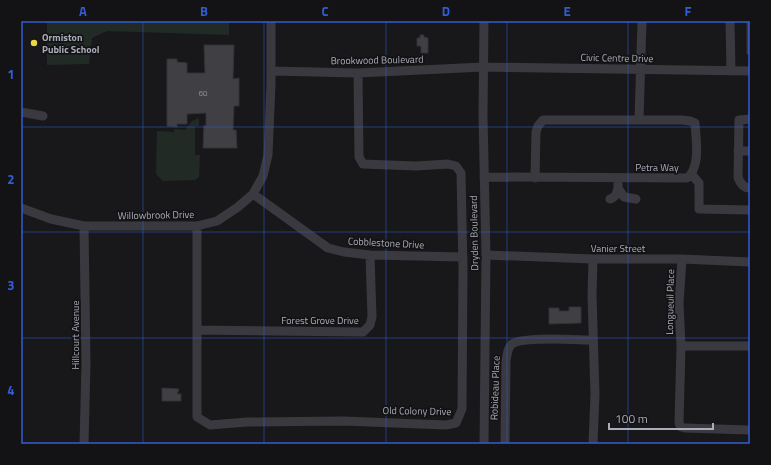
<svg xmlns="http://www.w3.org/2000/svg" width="771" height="465" viewBox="0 0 771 465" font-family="'Titillium Web',sans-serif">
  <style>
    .green { fill: #222a25 }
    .building { fill: #404044; stroke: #333236 }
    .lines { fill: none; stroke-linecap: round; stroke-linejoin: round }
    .minor { stroke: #3a393f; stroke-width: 9 }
    .grid { fill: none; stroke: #325cd3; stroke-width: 1; stroke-opacity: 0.55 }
    .poi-dot { fill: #e5d944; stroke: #131315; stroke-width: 1.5 }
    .labels { text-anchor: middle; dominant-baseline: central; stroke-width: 3.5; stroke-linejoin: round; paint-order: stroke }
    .number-label { font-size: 8px; fill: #90919c }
    .poi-label { font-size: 10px; font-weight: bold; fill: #abacb9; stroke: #131315; text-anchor: start }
    .street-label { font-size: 10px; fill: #abacb9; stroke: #131315 }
    .neatline { fill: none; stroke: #325cd3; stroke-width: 1.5 }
    .grid-label { font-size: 13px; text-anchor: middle; font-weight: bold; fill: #325cd3 }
  </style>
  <rect width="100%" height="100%" fill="#18181a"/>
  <path class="green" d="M47,21H229V35L107,31L92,38L89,64L47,65Z
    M199,118V126H195V155H200L199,177L195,180L163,181L156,174L157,131L174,132V129L185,130L192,121Z"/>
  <path class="building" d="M747,21H750V54H747Z
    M420,35H424V37L428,38V53H421V46H417V38H420Z
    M204,45H234L233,79L239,78V106H234L233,130H236L237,148H203L204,125L206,126V113L187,114V124H177V127L167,126V59H177V62L187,63V73H205Z
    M569,307H581V323L549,324V308H559V311H569Z
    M162,388L179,389L177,394H181V401H162Z"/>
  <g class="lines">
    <path class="minor" d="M484,21L483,116L486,255L484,444
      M730,21L731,71
      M271,71L358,73L483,67L750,71
      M21,112L43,116
      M750,119L739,120L738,177C740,183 743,188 750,188
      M639,120L642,21
      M738,151H750
      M692,175L699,183V209L750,210
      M484,177L687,178C701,167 696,140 695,123L690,121L682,120H543L538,126L536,132L535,178
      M618,178V188L624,197L636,199
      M253,194L328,248L344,252L370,255L463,257
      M610,199C616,197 617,193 618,188
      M21,208L51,219L84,226H197L217,221L238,207L253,194L263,176L268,155L271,84V21
      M197,226V417L210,425L247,422L343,421L446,425L456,423L462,409L463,269L461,173L456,166L448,164L416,166L363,164L359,157L358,73
      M486,255L593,259H682L750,262
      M593,259L592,295L595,394L593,444
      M682,259L679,303L681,346L679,423L681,427L685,428L750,430
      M198,330L363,332L370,325L372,317L370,255
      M681,346H750
      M84,444L86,364L84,226
      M505,444L506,361C507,356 507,348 512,344C523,336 578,340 593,340"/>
  </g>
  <path class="grid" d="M143,21V444M264,21V444M386,21V444M507,21V444M628,21V444M21,127H750M21,232H750M21,338H750"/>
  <circle class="poi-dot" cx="34" cy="43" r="4"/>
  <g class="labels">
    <g class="number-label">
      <text x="203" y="93">60</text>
    </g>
    <g class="poi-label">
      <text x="42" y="37">Ormiston<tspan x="42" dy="12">Public School</tspan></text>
    </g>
    <g class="street-label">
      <text transform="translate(617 58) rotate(1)">Civic Centre Drive</text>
      <text transform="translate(377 60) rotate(-1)">Brookwood Boulevard</text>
      <text x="657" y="167">Petra Way</text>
      <text transform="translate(156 215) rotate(-1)">Willowbrook Drive</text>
      <text transform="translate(474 233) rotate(-91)">Dryden Boulevard</text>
      <text transform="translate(386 243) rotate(3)">Cobblestone Drive</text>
      <text x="618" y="248">Vanier Street</text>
      <text transform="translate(670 302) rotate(-89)">Longueuil Place</text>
      <text x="320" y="320">Forest Grove Drive</text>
      <text transform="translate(75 335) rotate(-90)">Hillcourt Avenue</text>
      <text transform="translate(495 388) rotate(-88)">Robideau Place</text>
      <text transform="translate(417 411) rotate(1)">Old Colony Drive</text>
    </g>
  </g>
  <rect width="771" height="465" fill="none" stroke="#131315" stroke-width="44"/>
  <path d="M609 423v6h104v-6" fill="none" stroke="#abacb9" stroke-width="2"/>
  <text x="615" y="423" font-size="12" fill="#abacb9" stroke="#131315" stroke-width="3" paint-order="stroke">100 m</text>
  <rect x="22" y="22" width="727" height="421" class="neatline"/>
  <g class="grid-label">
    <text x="83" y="16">A</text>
    <text x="204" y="16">B</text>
    <text x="325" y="16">C</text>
    <text x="446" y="16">D</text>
    <text x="567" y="16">E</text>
    <text x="688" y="16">F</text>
    <text x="11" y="79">1</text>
    <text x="11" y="184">2</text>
    <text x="11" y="290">3</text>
    <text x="11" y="395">4</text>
  </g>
</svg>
